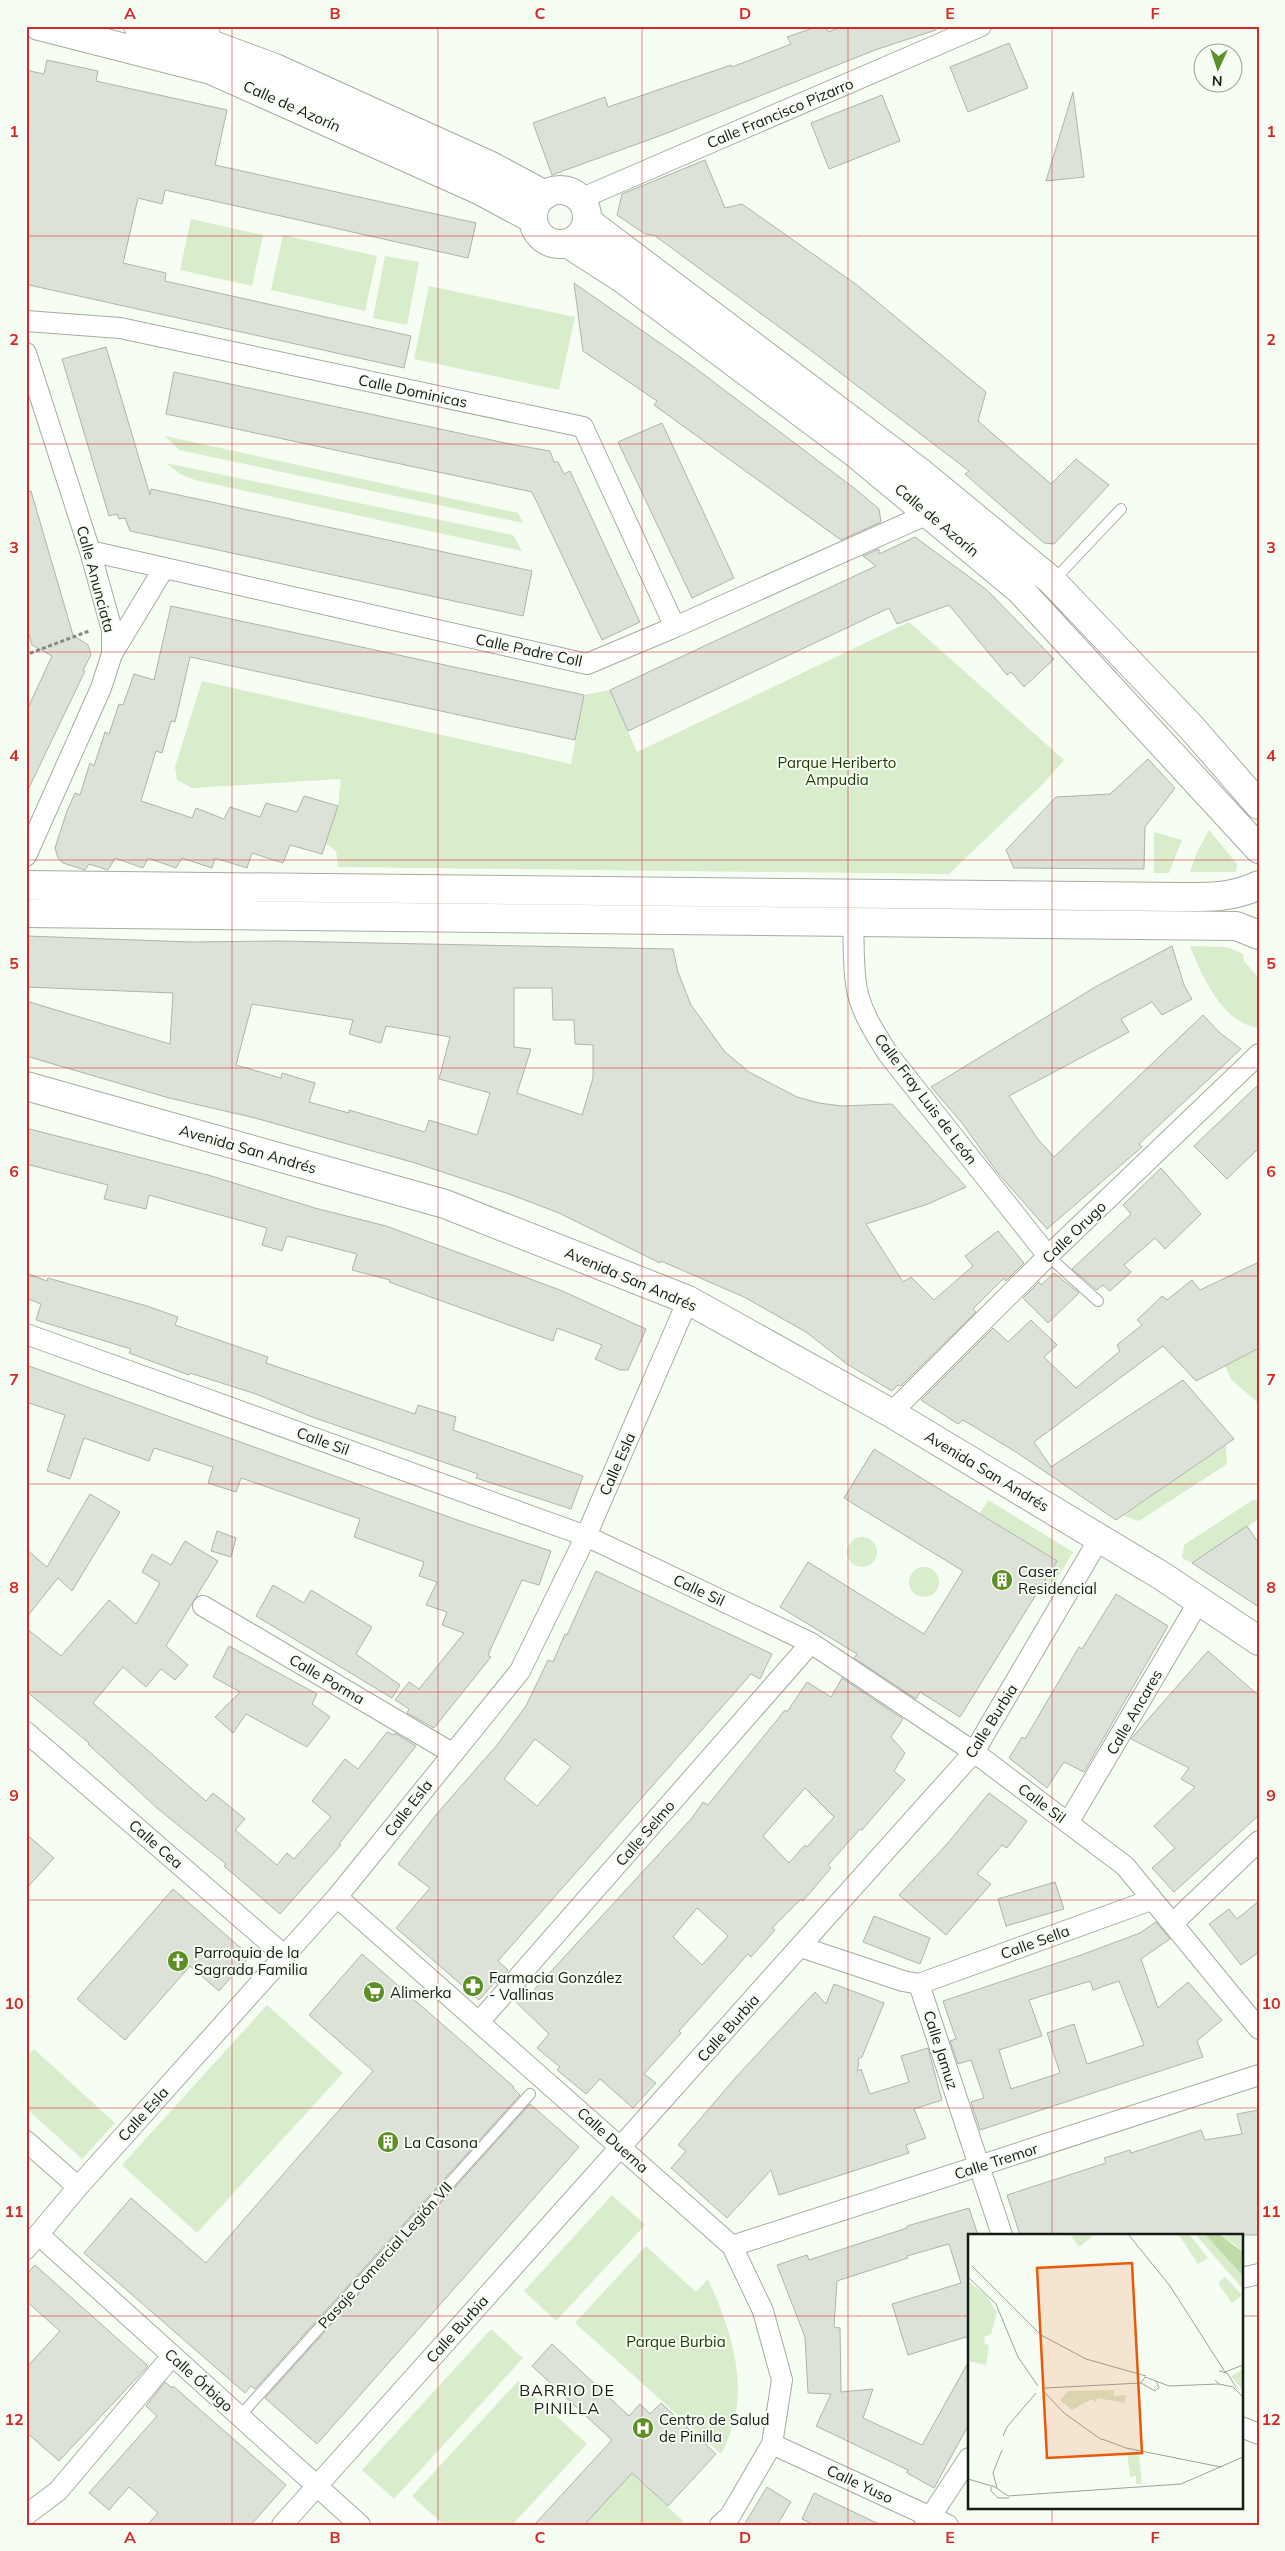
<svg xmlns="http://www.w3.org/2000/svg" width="1285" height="2551" viewBox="0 0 1285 2551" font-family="Mulish,sans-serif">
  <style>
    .green { fill: #d9eccc }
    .building { fill: #dce2d8; stroke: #afb4ab; fill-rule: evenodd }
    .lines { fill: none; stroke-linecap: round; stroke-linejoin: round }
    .lane-casing { stroke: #a6aca2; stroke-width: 12 }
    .street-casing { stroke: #a6aca2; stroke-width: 22 }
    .secondary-casing { stroke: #a6aca2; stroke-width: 30 }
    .path { stroke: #858a82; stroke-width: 3; stroke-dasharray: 4 2.5; stroke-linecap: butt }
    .lane { stroke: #fff; stroke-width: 10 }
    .street { stroke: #fff; stroke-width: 20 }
    .secondary { stroke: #fff; stroke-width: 28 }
    .grid { fill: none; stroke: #d62828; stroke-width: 1; stroke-opacity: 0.55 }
    .labels { text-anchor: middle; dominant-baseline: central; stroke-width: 4; stroke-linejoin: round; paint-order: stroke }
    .street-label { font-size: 15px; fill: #181a16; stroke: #f6fdf2 }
    .park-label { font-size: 15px; fill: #1e3701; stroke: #f6fdf2 }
    .poi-label { font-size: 15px; fill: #181a16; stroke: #f6fdf2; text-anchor: start }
    .neighbourhood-label { font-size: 16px; letter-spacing: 1px; fill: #181a16; stroke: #f6fdf2 }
    .inset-road { fill: none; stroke: #9da29a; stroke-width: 1 }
    .view { fill: #e8590c; fill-opacity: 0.15; stroke: #e8590c; stroke-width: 2.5 }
    .inset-edge { fill: none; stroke: #181a16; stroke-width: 2.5 }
    .neatline { fill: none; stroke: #d62828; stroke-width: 2 }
    .grid-label { font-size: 16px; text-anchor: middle; font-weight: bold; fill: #d62828 }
  </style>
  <rect width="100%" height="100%" fill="#f6fdf2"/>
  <path class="green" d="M191,219L263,235L252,286L180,270Z
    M283,235L377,256L365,311L271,290Z
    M385,256L419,262L407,325L373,318Z
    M429,286L575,317L559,390L414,359Z
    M165,436L518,513L523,523L179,450Z
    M166,463L513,535L522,551L195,480L180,474Z
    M909,622L1064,760L1043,784L949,874L338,867L336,851L325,843L338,806L341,779L192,788L177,780L175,767L202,681L571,764L584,695L610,690L637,752Z
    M1209,830L1237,864L1236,872H1190L1197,852Z
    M1154,832L1182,840L1169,873H1154Z
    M1190,946L1227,947L1243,954L1244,961L1259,978V1028C1222,1023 1202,976 1190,946Z
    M1259,1348V1404L1231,1379L1225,1366Z
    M1226,1445L1227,1464L1139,1521L1123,1516Z
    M1254,1499L1259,1505V1519L1192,1563L1182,1558L1184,1545Z
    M988,1500L1073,1552L1048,1594L1040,1589L1057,1561L980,1513Z
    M847 1552a15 15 0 1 1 30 0a15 15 0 1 1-30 0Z
    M909 1582a15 15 0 1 1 30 0a15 15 0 1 1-30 0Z
    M267,2005L343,2073L197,2233L122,2165Z
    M34,2049L115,2123L82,2159L26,2108V2058Z
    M612,2195L645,2225L556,2321L524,2291Z
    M646,2246L696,2292L708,2279C734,2336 753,2396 721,2454L575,2323Z
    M491,2329L523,2358L394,2499L362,2470Z
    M518,2381L587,2444L512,2525H444L412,2496Z
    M632,2473L683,2521L679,2525H584Z"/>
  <path class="building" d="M819,26H826L828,32L844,26H935L936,30L875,50L662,135L552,175L533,123L605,97L608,107L731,65L732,67L791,44L787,37Z
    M1009,43L1028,88L968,112L950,67Z
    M47,60L98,71L96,81L227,110L215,165L476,223L468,258L165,190L162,204L138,198L123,263L166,273L165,281L411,336L404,368L29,285L26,277V70L44,74Z
    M1073,92L1084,177L1046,181Z
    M882,95L900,141L829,169L811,123Z
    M705,160L725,208L742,204L857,285L986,392L978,421L1051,484L1076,459L1109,485L1054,544L1044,543L965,474L969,471L809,349L654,235L645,234L617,215L622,194Z
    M574,283L690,364L854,488L879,509L881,522L841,540L654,405L657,401L583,351Z
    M106,347L150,495L151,489L532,571L523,616L130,531L125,518L119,519L117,514L109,516L62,359Z
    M174,372L510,444L550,451L554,462H558L564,474L570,471L640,622L602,640L532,492L166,414Z
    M662,423L734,578L692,598L618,442Z
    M31,491L73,635L88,645L91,655L83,670L85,671L26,794V712L52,656L32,645L26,624V492Z
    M915,537L987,590L1054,659L1024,687L1011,672L1007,675L949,605L897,624L889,608L628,731L610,690L876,566L863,556L879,549V554Z
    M171,606L584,695L575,740L190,657L175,722L171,721L162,753L156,751L141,801L192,818L196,808L224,819L230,807L260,817L266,803L297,812L304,796L338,806L322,854L290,845L283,863L252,853L247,868L215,858L212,868L182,858L176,868L148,858L143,868L115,858L108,870L89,864L85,870L63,863L58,858L55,848L67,811L75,793L80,795L90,763L94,766L105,732L109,734L119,704L123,705L134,674L154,680Z
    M1148,759L1175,788L1145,827L1144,869L1014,868L1006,850L1056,797L1110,794Z
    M26,936L191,942L278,941L673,949L678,972L691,1005L725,1052L749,1072L797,1097L819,1103L842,1106L892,1104L966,1187L928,1204L866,1224L903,1282L911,1277L934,1300L973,1266L965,1256L998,1231L1024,1263L1006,1281L1004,1278L973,1309L976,1312L901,1386L898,1385L892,1391L847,1364L806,1332L744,1297L661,1261L660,1263L559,1213L509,1194L415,1163L255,1118L169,1098L26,1056V1001L170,1044L173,993L26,987ZM514,988H552L553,1020H574L575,1044L593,1045V1078L582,1115L517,1093L531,1049L514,1047ZM252,1004L353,1020L349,1034L381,1043L386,1026L450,1037L439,1079L490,1093L477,1135L429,1120L425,1132L349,1110V1113L309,1102L315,1083L282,1073L281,1078L236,1065Z
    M1172,946L1184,985L1192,999L1162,1015L1152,1002L1121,1019L1129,1032L1009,1096L1037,1138L1054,1157L1203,1015L1220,1033L1241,1049L1139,1144L1142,1147L1047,1229L997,1172L962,1123L931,1087L1097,986Z
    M1259,1084V1148L1227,1179L1194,1146Z
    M26,1128L208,1175L315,1208L386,1226L560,1290L646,1329L628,1370H620L595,1359L602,1345L557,1328L553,1341L389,1282L390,1280L352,1270L357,1254L287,1236L282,1251L262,1245L267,1228L149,1195L146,1209L104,1199L108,1185L26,1164Z
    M1161,1168L1201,1214L1165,1249L1155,1238L1124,1265L1131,1272L1110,1291L1103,1285L1097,1290L1072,1269L1131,1214L1123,1205Z
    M1259,1262V1348L1196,1381L1163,1346L1034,1442L1051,1467L1183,1380L1234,1439L1116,1520L1016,1452L963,1420L958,1424L921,1400L993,1328L1008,1342L1031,1320L1057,1345L1044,1357L1076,1388L1120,1351L1117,1345L1142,1325L1137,1320L1162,1296L1167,1300L1192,1280L1200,1290Z
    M26,1273L47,1281L48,1278L147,1306L178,1317L175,1325L268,1357L266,1363L415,1414L418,1405L456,1417L453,1430L583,1476L571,1509L476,1478L478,1474L312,1417L256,1394L190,1373L189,1375L129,1353L131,1349L36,1320L41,1304L26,1298Z
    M1054,1273L1079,1293L1048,1323L1023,1298L1039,1282L1041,1285Z
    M26,1365L463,1522L551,1551L539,1585L522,1580L488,1655L491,1657L434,1728L407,1713L409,1709L395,1700L409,1682L419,1689L464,1633L442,1625L447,1612L426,1605L437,1582L419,1576L424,1562L354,1537L360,1519L241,1478L236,1492L208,1483L213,1467L154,1448L149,1461L84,1438L70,1479L47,1471L65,1415L26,1402Z
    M874,1449L1057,1561L960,1717L920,1692L916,1699L854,1658L857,1654L780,1607L808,1562L924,1634L963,1571L844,1498Z
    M90,1494L120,1512L72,1591L58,1578L26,1618V1549L47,1567Z
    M1247,1526L1259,1544V1607L1192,1563Z
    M217,1531L236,1538L231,1557L211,1551Z
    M185,1541L218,1561L166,1646L188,1665L175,1680L161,1669L146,1687L123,1667L93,1703L206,1801L213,1793L245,1819L235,1830L277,1865L287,1853L294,1859L331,1817L312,1801L345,1759L358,1769L387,1732L394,1735L395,1733L416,1746L339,1844L341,1845L280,1914L224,1866L226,1864L157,1808L88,1744L89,1743L26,1691V1628L61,1656L109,1600L136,1624L160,1583L142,1572L152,1554L171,1565Z
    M596,1571L772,1654L760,1679L751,1674L498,1961L508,1970L497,1984L495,1982L479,2000L396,1928L430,1888L398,1864L435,1816L497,1745L526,1706L548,1660L553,1662L565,1634L567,1635ZM535,1739L571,1767L537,1806L504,1779Z
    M273,1585L304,1603L311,1590L372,1627L356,1654L400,1685L392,1698L256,1616Z
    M1116,1594L1168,1626L1084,1772L1064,1762L1047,1788L1009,1758L1022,1737L1025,1739L1079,1647L1082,1649Z
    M229,1646L317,1694L312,1704L330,1717L307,1747L246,1714L233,1733L215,1717L240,1692L213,1677Z
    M1208,1651L1259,1696V1815L1174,1892L1152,1868L1175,1848L1154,1826L1195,1787L1181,1779L1189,1768L1131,1739Z
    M842,1678L903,1719L891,1737L905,1753L894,1771L905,1780L862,1830L860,1829L828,1865L831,1868L803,1901L801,1899L772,1928L775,1930L751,1957L748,1954L679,2031L681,2033L644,2074L656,2083L633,2108L600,2079L586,2094L557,2070L560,2067L537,2048L549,2034L514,2000L526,1986L532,1992L692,1818L703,1802L708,1805L785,1710L787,1712L807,1682L831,1697ZM805,1788L834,1817L807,1847L805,1845L789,1863L763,1836ZM697,1908L728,1936L702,1965L673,1937Z
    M989,1793L1027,1821L1007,1848L1002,1845L977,1874L991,1884L946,1935L899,1895L947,1844Z
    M26,1834L54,1858L26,1889Z
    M1055,1882L1064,1909L1006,1926L998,1899Z
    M173,1889L250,1956L219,1991L190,1966L125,2040L77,1999Z
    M1259,1901V1952L1241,1965L1209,1924L1229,1909L1237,1919Z
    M874,1916L930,1938L920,1964L863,1942Z
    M1156,1922L1170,1939L1141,1959L1158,2008L1188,1982L1222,2020L1197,2041L1203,2057L980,2130L971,2102L984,2098L971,2060L958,2064L950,2041L956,2039L943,2001L1081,1955L1140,1933ZM1090,1981L1093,1990L1119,1981L1144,2045L1087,2064L1074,2024L1047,2033L1060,2073L1011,2089L999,2050L1042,2036L1029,2000Z
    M362,1954L514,2087L513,2088L520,2095L255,2389L251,2386L245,2393L84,2253L131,2198L206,2263L373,2071L309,2015Z
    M834,1984L884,2003L862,2057L858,2059L859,2064L857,2071L861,2069L870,2094L909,2082L901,2056L928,2048L942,2100L914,2109L926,2138L906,2145L909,2153L779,2195L771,2170L727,2218L671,2168L686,2151L678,2145L737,2076L815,1992L826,2004Z
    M530,2104L579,2147L317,2444L265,2398Z
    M1259,2110V2235H1020L1007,2195L1106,2163L1104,2158L1130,2150L1131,2153L1201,2130L1205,2140L1242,2134L1237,2114Z
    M969,2208L978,2235H969V2336L908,2355L892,2304L961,2283L949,2244L907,2256L908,2258L837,2281L834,2327L840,2328L841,2392L873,2389L863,2418L922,2445L969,2361V2424L934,2488L907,2473L908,2470L816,2426L831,2394L808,2393L805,2337L777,2265L807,2255L809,2260L907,2228V2226Z
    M35,2265L148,2366L59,2461L26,2432V2368L60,2331L26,2301V2275Z
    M552,2344L629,2416L640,2404L650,2414L661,2403L716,2454L668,2506L632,2473L584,2525H534L612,2440L532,2366Z
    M165,2382L172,2388L173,2386L286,2485L251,2525H147L158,2513L129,2487L109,2510L89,2493L157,2416L146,2406Z
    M767,2487L791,2502L777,2525H744Z
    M814,2493L881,2525H815L802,2519Z"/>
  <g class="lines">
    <g class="lane-casing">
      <path id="lane" d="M1053,581L1121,509
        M1048,1256L1098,1301
        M239,2417L530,2094"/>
    </g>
    <g class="street-casing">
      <path id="street" d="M209,26L210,44
        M580,199L981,26
        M26,321L120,328L583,427L675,627
        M26,353L90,551L112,630V654L101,688L26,856
        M90,551L587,664L675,627L930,513
        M112,654L164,568
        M853,921C854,942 853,963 856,984C859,1009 875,1033 888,1054L1048,1256
        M26,1334L586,1536L811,1643L974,1752L1125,1866L1259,2029
        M891,1413L1048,1256L1259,1054
        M203,1606L452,1753
        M26,1732L285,1956
        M1068,1823L1199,1601
        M337,1897L732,2246L763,2311L782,2380L772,2444L730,2516L720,2525
        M1173,1923L1259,1841
        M801,1947L903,1981L919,1984L1002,2235
        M919,1984L1151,1900
        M479,2022L811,1643
        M26,2141L78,2187
        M39,2235L360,2525
        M732,2246L1259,2075
        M26,2249L78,2187L337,1897L520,1671L586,1536L688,1300
        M1241,2278L1259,2274
        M1241,2427L1259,2434
        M772,2444L948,2525
        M26,2515L58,2491L172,2356
        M282,2525L974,1752L1099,1539
        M925,2525L969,2458"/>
    </g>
    <g class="secondary-casing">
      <path id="secondary" d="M39,26L211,70L479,190L533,219
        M138,26L210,44L275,68L491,166L545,195
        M533 217a27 27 0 1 1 54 0a27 27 0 1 1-54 0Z
        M587,221L921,473L1052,581L1191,727L1259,805
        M567,243L623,279L855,453L1020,590L1259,849
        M26,885L1179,897C1207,897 1233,898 1259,885
        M26,913L1236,926L1259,935
        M26,1086L445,1204L688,1300L891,1413L1162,1576L1259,1641"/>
    </g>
    <path class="path" d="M26,658L28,654L89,631"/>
    <use href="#lane" class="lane"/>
    <use href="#street" class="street"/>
    <use href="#secondary" class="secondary"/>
  </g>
  <path class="grid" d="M232,26V2525M438,26V2525M642,26V2525M848,26V2525M1052,26V2235M26,236H1259M26,444H1259M26,652H1259M26,860H1259M26,1068H1259M26,1276H1259M26,1484H1259M26,1692H1259M26,1900H1259M26,2108H1259M26,2316H969M1241,2316H1259M1052,2507V2525"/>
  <defs>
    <g id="building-disc" transform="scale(1.125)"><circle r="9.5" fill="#5c8f26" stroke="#f6fdf2"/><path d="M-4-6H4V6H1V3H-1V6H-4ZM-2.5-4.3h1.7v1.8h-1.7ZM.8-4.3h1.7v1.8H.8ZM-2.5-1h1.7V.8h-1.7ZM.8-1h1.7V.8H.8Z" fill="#fff"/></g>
    <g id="church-disc" transform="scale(1.125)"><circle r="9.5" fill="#5c8f26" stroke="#f6fdf2"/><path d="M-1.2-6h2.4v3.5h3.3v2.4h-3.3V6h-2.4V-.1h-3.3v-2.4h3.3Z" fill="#fff"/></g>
    <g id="pharmacy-disc" transform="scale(1.125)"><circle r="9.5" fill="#5c8f26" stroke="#f6fdf2"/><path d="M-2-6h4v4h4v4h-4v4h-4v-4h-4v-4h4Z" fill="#fff"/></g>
    <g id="supermarket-disc" transform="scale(1.125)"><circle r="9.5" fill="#5c8f26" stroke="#f6fdf2"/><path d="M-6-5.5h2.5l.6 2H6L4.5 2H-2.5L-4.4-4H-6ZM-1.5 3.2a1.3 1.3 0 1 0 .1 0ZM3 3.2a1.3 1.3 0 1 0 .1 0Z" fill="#fff"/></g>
    <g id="hospital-disc" transform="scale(1.125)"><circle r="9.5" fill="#5c8f26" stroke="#f6fdf2"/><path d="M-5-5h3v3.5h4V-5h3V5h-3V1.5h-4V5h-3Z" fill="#fff"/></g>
  </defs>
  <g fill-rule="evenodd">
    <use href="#building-disc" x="1002" y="1580"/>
    <use href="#church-disc" x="178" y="1961"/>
    <use href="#pharmacy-disc" x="473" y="1986"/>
    <use href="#supermarket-disc" x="374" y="1992"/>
    <use href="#building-disc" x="388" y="2142"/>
    <use href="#hospital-disc" x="643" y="2428"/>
  </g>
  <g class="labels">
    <g class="street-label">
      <text transform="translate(292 106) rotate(24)">Calle de Azorín</text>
      <text transform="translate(780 113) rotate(-23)">Calle Francisco Pizarro</text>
      <text transform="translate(413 391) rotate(12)">Calle Dominicas</text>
      <text transform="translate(937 520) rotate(40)">Calle de Azorín</text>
      <text transform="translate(96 579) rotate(75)">Calle Anunciata</text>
      <text transform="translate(529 650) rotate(12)">Calle Padre Coll</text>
      <text transform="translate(926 1099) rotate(53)">Calle Fray Luis de León</text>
      <text transform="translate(248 1149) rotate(16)">Avenida San Andrés</text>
      <text transform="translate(1074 1232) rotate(-44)">Calle Orugo</text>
      <text transform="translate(631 1279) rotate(23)">Avenida San Andrés</text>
      <text transform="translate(323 1441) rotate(20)">Calle Sil</text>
      <text transform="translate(617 1464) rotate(-66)">Calle Esla</text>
      <text transform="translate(987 1471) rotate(31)">Avenida San Andrés</text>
      <text transform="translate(699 1590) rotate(25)">Calle Sil</text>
      <text transform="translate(327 1679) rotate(30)">Calle Porma</text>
      <text transform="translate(1134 1712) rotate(-60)">Calle Ancares</text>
      <text transform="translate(991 1721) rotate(-58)">Calle Burbia</text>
      <text transform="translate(1042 1803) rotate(37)">Calle Sil</text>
      <text transform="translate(408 1808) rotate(-52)">Calle Esla</text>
      <text transform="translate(645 1833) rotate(-49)">Calle Selmo</text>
      <text transform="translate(156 1844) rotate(41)">Calle Cea</text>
      <text transform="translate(1035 1942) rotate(-20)">Calle Sella</text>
      <text transform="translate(728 2028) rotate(-48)">Calle Burbia</text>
      <text transform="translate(941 2050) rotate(72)">Calle Jamuz</text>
      <text transform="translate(143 2114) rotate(-48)">Calle Esla</text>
      <text transform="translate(613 2140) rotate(42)">Calle Duerna</text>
      <text transform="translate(996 2161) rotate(-18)">Calle Tremor</text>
      <text transform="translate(385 2255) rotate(-48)">Pasaje Comercial Legión VII</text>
      <text transform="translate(457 2329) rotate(-48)">Calle Burbia</text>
      <text transform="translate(199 2380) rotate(42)">Calle Órbigo</text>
      <text transform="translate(860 2484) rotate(25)">Calle Yuso</text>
    </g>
    <g class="park-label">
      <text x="837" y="762">Parque Heriberto<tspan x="837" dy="17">Ampudia</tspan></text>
      <text x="676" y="2341">Parque Burbia</text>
    </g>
    <g class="poi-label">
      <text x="1018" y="1571">Caser<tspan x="1018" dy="17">Residencial</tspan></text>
      <text x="194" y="1952">Parroquia de la<tspan x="194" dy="17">Sagrada Familia</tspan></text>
      <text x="489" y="1977">Farmacia González<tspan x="489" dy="17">- Vallinas</tspan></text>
      <text x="390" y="1992">Alimerka</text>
      <text x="404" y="2142">La Casona</text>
      <text x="659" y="2419">Centro de Salud<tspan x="659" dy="17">de Pinilla</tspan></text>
    </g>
    <g class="neighbourhood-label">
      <text x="567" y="2390">BARRIO DE<tspan x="567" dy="18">PINILLA</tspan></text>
    </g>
  </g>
  <g transform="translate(968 2234)">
    <rect width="275" height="275" fill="#f6fdf2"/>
    <path d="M122,0L124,3L111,13L103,2ZM210,0H221L240,24L230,30ZM227,0H237L266,30L275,42V55ZM251,0H275V18L268,11ZM257,43L274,61L264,69L250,49ZM0,47L17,60L29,78L23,100L16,103L17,110L21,111L18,131L0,127ZM275,135V157L263,142ZM146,156V162L158,161L157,169L129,164L128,169L124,165L104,176L92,166L100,157ZM159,218L171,220L174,250H168V242L162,243Z" fill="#d9eccc"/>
    <path d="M237,0H251L275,18V42Z" fill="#bedba8"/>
    <path class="inset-road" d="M160,0L202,52L257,138M4,32L73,101L118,125L178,142M0,43L28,70L50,123L70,152M251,137L259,139L268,153M257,138L275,131M247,146L251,150L265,153L275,163M173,149L177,143L201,152L251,150M77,154L173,149L187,157L191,153L188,147M77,159L96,179L134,206M35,202L39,193L68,159M134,205L158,214L253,233M0,245L27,253L40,262L213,250L275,223M23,253V257L30,264H41M29,254L25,239L34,216"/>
    <path class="view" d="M164,29L174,219L79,224L69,34Z"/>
    <rect width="275" height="275" class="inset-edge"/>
  </g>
  <rect width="1285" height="2551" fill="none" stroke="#f6fdf2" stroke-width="55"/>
  <g transform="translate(1218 68) rotate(183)"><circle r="24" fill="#f6fdf2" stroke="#9da29a"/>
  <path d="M0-4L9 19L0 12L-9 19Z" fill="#5c8f26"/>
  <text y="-8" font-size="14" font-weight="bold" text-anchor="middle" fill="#181a16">N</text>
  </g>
  <rect x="28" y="28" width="1230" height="2496" class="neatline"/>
  <g class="grid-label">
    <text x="130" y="19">A</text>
    <text x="335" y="19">B</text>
    <text x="540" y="19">C</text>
    <text x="745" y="19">D</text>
    <text x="950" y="19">E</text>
    <text x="1155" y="19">F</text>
    <text x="14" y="137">1</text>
    <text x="1271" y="137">1</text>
    <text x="14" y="345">2</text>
    <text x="1271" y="345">2</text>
    <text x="14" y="553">3</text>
    <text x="1271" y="553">3</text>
    <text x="14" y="761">4</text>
    <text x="1271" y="761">4</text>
    <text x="14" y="969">5</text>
    <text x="1271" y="969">5</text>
    <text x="14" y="1177">6</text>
    <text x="1271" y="1177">6</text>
    <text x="14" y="1385">7</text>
    <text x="1271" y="1385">7</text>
    <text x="14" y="1593">8</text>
    <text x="1271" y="1593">8</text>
    <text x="14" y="1801">9</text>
    <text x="1271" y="1801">9</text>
    <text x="14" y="2009">10</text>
    <text x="1271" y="2009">10</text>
    <text x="14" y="2217">11</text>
    <text x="1271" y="2217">11</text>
    <text x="14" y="2425">12</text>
    <text x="1271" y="2425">12</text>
    <text x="130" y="2543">A</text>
    <text x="335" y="2543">B</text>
    <text x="540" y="2543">C</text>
    <text x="745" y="2543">D</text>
    <text x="950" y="2543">E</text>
    <text x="1155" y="2543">F</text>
  </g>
</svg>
